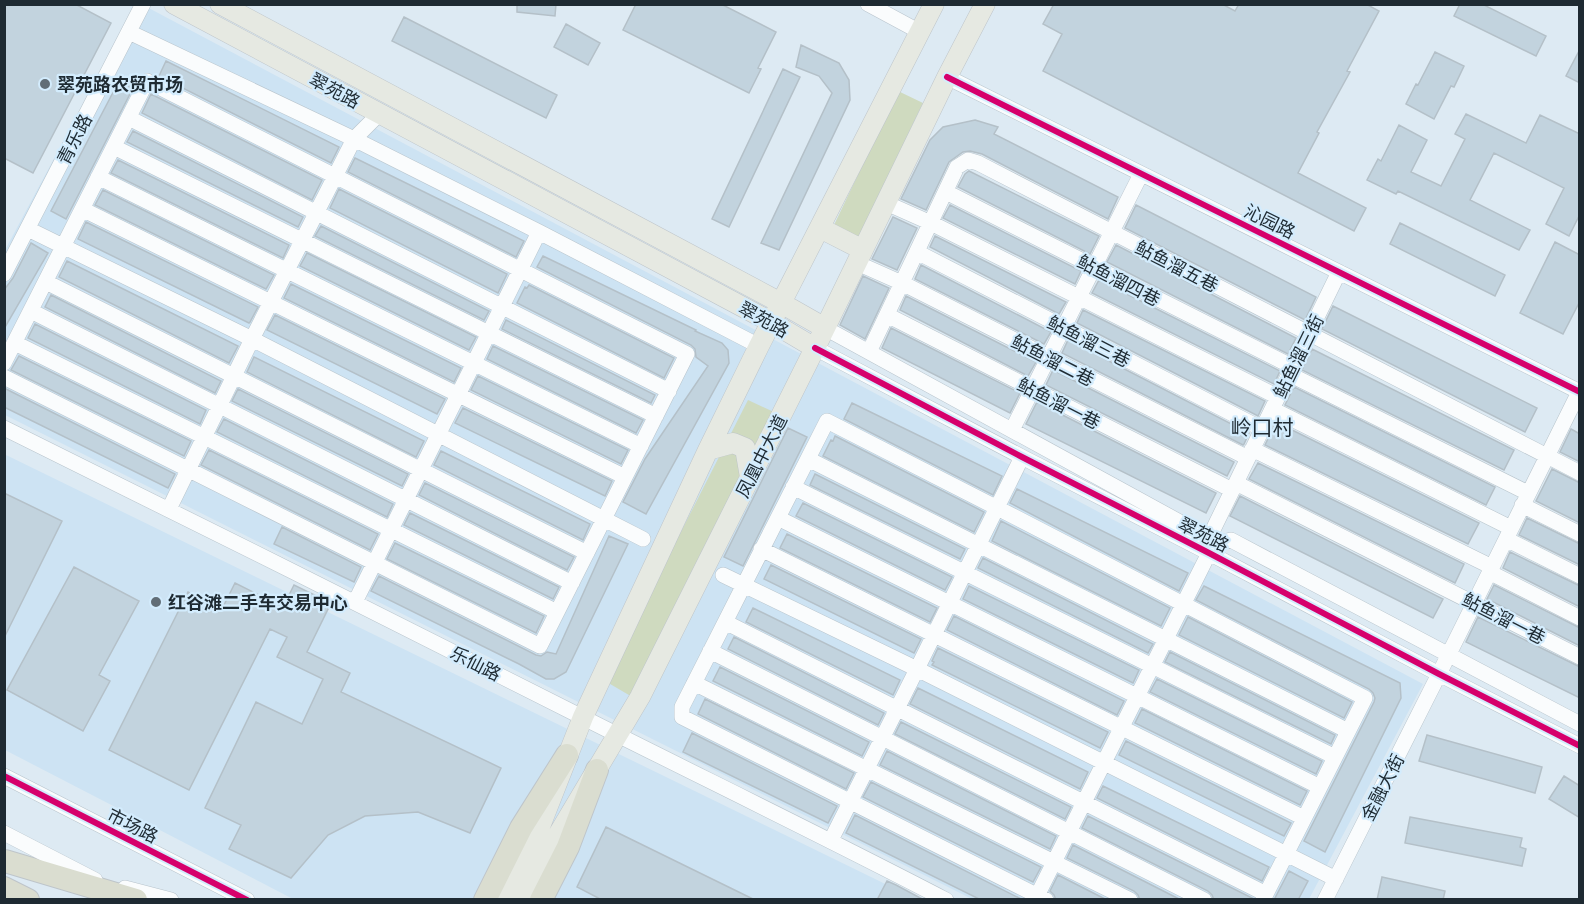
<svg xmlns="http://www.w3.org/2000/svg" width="1584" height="904" viewBox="0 0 1584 904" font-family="Ubuntu,'Noto Sans SC',sans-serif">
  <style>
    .built { fill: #cde3f3 }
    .green { fill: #cfdabf }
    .building { fill: #c2d3de; stroke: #b4c0c8; stroke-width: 1.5 }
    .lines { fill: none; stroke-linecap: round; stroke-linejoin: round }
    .minor-casing { stroke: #b8c4cc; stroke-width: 16 }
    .major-casing { stroke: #bec5ca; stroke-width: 21 }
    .highway-casing { stroke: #bec5ca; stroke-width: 24 }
    .minor { stroke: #fafcfd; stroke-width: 15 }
    .major { stroke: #e6e9e2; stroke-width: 20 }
    .highway { stroke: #daddd0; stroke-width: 22 }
    .cycleway-casing { stroke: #d3ecfd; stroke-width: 10 }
    .cycleway { stroke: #d6006c; stroke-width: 6 }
    .poi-dot { fill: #616d76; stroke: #d3ecfd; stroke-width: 2 }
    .labels { text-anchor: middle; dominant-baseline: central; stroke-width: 4.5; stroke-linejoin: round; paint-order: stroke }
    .poi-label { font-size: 18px; font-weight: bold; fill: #1e2a32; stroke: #d3ecfd; text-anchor: start }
    .street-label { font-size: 18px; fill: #1e2a32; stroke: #d3ecfd }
    .quarter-label { font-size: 21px; fill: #1e2a32; stroke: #d3ecfd }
  </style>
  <rect width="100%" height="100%" fill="#ddeaf3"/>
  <path class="built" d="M136,5H143L1423,684L1309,899H972L5,415L4,252Z
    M4,454L916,899H293L5,750Z"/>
  <path class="green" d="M898,91L923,103L859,237L834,225Z
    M748,400L776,413L634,698L605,681Z"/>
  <path class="building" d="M4,4H75L111,23L33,173L4,158Z
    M517,4H556L555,16L517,12Z
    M636,4H721L776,32L758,68L761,69L749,93L623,30Z
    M1054,4H1222L1235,11L1239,4H1366L1379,11L1347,71L1350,72L1317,132L1319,133L1298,173L1366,208L1354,231L1043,71L1062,34L1043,24Z
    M1460,4H1482L1546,36L1536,56L1454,16Z
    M404,17L557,95L546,118L392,41Z
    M566,24L600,43L588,65L554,47Z
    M801,45L839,63L849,80L850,100L779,250L761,243L832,93L819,76L796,67Z
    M1580,49V83L1566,76Z
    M1435,52L1464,66L1454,87L1451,86L1434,119L1406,104L1416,84L1418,85Z
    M166,61L339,147L331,163L159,76Z
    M783,69L800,77L729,227L712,219Z
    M119,81L133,88L66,219L51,211Z
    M151,94L322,180L312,200L142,113Z
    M1466,114L1526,143L1540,115L1580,134V214L1569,236L1546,224L1564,188L1494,153L1470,200L1530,230L1519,250L1398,191L1396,194L1367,180L1378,159L1381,161L1399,125L1427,140L1411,172L1441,186L1465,139L1455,134Z
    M975,120L998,127L994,134L1118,197L1108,219L982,154L970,151L963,152L949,162L926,210L901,199L930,140L943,127Z
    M133,131L303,217L298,227L127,142Z
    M355,158L524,241L516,257L348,172Z
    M118,160L289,245L283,258L111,173Z
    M969,171L1099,236L1090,254L958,187L965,174Z
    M339,189L507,274L498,293L330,208Z
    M103,190L274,275L266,289L95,205Z
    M950,205L1081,271L1075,284L943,218Z
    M1136,205L1316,297L1305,320L1125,228Z
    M893,217L917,228L897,270L872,259Z
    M86,222L258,307L250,322L249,323L78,239Z
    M1400,223L1505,275L1495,296L1390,244Z
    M321,226L489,311L484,320L315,236Z
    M935,236L1066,302L1059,314L930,247Z
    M1555,242L1580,255V301L1563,334L1520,313Z
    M31,243L48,253L4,329V290L13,278Z
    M1116,245L1296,338L1288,354L1107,262Z
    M307,253L476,337L469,350L300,266Z
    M543,256L696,330L695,331L722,343L728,350L729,363L646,514L623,502L645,459L708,366L696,357L695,349L691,345L537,267Z
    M67,261L238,346L229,363L59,277Z
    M921,265L1051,332L1044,344L915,279Z
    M863,276L889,288L865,339L840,325Z
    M1099,280L1280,371L1274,384L1092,293Z
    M291,284L461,368L454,382L284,298Z
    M529,285L674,358L664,378L517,303L525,287L527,288Z
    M51,295L221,381L215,393L45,307Z
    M906,296L1036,362L1028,376L900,310Z
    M1333,306L1537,408L1525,432L1322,329Z
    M1083,310L1265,401L1258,416L1077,323Z
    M275,315L445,399L437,414L267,330Z
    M506,320L655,395L651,403L502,329Z
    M35,324L206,410L200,424L28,338Z
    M891,328L1020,393L1010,413L882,348Z
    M1068,340L1249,433L1244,444L1243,445L1062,353Z
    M493,346L643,420L636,433L487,359Z
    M1312,349L1514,450L1504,470L1302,370Z
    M19,356L191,441L184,456L11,370Z
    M254,357L424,441L416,457L247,372Z
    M1053,370L1234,462L1227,476L1046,385Z
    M478,376L628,450L621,464L471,390Z
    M1294,387L1495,487L1486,505L1285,405Z
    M4,388L175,474L168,488L4,407Z
    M238,389L408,474L402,486L232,401Z
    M1037,402L1216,493L1206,513L1026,424Z
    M852,403L1002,476L993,495L844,419Z
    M463,408L612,481L605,496L455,423Z
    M224,419L393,504L387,517L217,432Z
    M1276,422L1479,523L1468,544L1265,445Z
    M788,428L807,437L743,566L724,557Z
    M1571,429L1580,434V462L1560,452Z
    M835,436L984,512L974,532L823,456L831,440L833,441Z
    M209,450L378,534L370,550L201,465Z
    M441,451L590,524L583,540L434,465Z
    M1258,463L1464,564L1455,583L1249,479Z
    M1552,469L1580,483V523L1536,501Z
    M815,474L965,549L960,559L810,485Z
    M425,483L574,557L567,570L419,495Z
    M1017,489L1188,573L1179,591L1010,503Z
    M4,493L62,521L4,638Z
    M1240,496L1443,599L1433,618L1230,516Z
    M803,503L952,577L945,590L796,516Z
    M410,513L559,587L553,599L404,525Z
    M1527,518L1580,544V565L1519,535Z
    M1001,521L1170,608L1161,626L992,541Z
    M282,527L361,567L354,582L274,544Z
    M787,534L937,608L930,622L780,548Z
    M609,536L628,544L566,672L554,679H546L519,664L371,591L379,576L536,655L541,656L547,652L556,654Z
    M395,543L544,616L536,633L387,559Z
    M1510,552L1580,586V607L1503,568Z
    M983,558L1153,644L1148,653L978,568Z
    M771,565L921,639L914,653L764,579Z
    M74,567L139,601L99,675L110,681L83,731L7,690Z
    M235,583L283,607L294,585L331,603L307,652L350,673L341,692L501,768L470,833L418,812L365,816L328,835L291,878L229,849L241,825L205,808L256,702L302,724L323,679L277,657L287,637L270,629L189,790L109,750L188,592L222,609Z
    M1494,585L1580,628V646L1487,599Z
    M969,586L1139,670L1133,683L963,599Z
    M1204,586L1400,683L1401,698L1325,852L1304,841L1374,702L1375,698L1373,693L1369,689L1196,600Z
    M753,608L900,680L893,695L746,622Z
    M954,616L1124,701L1117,715L947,630Z
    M1188,617L1352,702L1344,718L1179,635Z
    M1478,617L1580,667V698L1466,642Z
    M734,637L884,713L878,725L728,649Z
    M938,648L1108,732L1100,748L932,665L934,662L932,661Z
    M1170,652L1335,735L1331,744L1165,662Z
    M720,667L869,742L862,756L713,681Z
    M1157,679L1322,761L1316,774L1150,692Z
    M918,688L1088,772L1080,789L910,704Z
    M705,699L854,773L846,789L698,714Z
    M1142,709L1307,791L1300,805L1135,723Z
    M901,722L1071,807L1065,819L895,734Z
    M692,733L837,806L828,823L683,752Z
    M1427,735L1542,767L1535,793L1419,761Z
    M1126,741L1291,823L1284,836L1119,755Z
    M887,751L1056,836L1050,849L880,765Z
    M1564,776L1580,786V818L1549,799Z
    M871,782L1041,867L1033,882L863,797Z
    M1103,786L1269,867L1262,881L1097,798Z
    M855,815L1023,900H981L846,833Z
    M1088,816L1254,899L1253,900H1214L1212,895L1208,891L1082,828Z
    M1410,817L1522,838L1520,847L1526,849L1522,866L1405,843Z
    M606,827L755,900H602L577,887Z
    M1073,845L1181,900H1140L1138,895L1134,891L1067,858Z
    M1289,871L1308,881L1298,900H1274Z
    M1058,875L1107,900H1056L1054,895L1050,891Z
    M1382,877L1445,891L1443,900H1377Z
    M887,881L896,885L924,900H877Z"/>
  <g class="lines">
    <g class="minor-casing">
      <path id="minor" d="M868,4L920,32
        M129,32L354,139L539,232L759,346
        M947,77L1580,392
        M129,118L669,391
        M114,147L656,416
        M98,177L641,446
        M946,192L1293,367
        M886,203L931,223L1278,397
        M82,209L625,477
        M28,229L252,339L643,539
        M917,252L1262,429
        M857,263L902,283L1248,458
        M4,274L143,4
        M46,282L587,553
        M31,311L572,583
        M887,315L1232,490
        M825,328L1218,543L1231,540L1580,724
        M15,343L557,612
        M815,348L1022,457L1209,553L1439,674L1580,746
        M869,352L957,167L968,160L978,163L1580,473
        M4,363L147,81L687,354L540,646L4,377
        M1289,374L1528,493
        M1272,409L1511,528
        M4,428C197,523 390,620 582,717C703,778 825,837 946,900
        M1012,430L1141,174
        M1252,449L1492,567
        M808,459L1348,731
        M1236,483L1580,657
        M793,487L1335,757
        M1522,505L1580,534
        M169,509L252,339L354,139L380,113
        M778,518L1320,787
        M1209,538L1339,272
        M1506,539L1580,576
        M761,549L1304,818
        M1489,572L1580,618
        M723,575L917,669L1336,879
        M355,602L539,232
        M725,622L1266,894
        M710,651L1204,900
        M694,683L1130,900
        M4,776L247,900
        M4,833L95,880
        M831,840L917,669L1022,457
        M125,888L171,900
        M1035,900L1209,553
        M1046,900L682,717V707L827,421L1015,517L1365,698L1263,900
        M1325,900L1439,674L1580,390"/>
    </g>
    <g class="major-casing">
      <path id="major" d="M174,4L771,322L815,348
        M220,4L781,303L825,328
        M820,228L863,250
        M708,450L733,443L745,448L750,477
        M503,900L537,834L583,717L708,450L759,346L934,4
        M524,900L553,843L640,697L825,328L947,77L985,4"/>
    </g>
    <g class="highway-casing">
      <path id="highway" d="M5,861L136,900
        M4,888L28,900
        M485,900L521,828L567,755
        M541,900L568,847L597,770"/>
    </g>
    <use href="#minor" class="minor"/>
    <use href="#major" class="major"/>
    <use href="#highway" class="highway"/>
    <g class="cycleway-casing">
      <path id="cycleway" d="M947,77L1580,392
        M815,348L1022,457L1209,553L1439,674L1580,746
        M4,776L247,900"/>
    </g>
    <use href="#cycleway" class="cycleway"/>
  </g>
  <g class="poi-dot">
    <circle cx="45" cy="84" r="6"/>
    <circle cx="156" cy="602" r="6"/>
  </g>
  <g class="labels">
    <g class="poi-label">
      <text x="57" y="84">翠苑路农贸市场</text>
      <text x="168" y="602">红谷滩二手车交易中心</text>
    </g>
    <g class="street-label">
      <text transform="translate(335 90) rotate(28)">翠苑路</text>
      <text transform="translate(74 139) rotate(-63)">青乐路</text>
      <text transform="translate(1270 221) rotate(26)">沁园路</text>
      <text transform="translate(1177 266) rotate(27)">鲇鱼溜五巷</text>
      <text transform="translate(1119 280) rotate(27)">鲇鱼溜四巷</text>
      <text transform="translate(764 319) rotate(29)">翠苑路</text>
      <text transform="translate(1089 341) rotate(27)">鲇鱼溜三巷</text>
      <text transform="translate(1298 356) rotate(-64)">鲇鱼溜三街</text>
      <text transform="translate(1053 360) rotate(27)">鲇鱼溜二巷</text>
      <text transform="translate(1059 403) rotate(27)">鲇鱼溜一巷</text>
      <text transform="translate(761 456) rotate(-63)">凤凰中大道</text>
      <text transform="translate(1204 534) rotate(27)">翠苑路</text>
      <text transform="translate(1504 618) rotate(27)">鲇鱼溜一巷</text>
      <text transform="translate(476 663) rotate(27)">乐仙路</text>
      <text transform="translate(1382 787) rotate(-63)">金融大街</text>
      <text transform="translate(133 825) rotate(27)">市场路</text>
    </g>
    <g class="quarter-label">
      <text x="1262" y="427">岭口村</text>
    </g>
  </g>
  <rect width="1584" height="904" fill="none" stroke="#1e2a32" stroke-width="12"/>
</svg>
